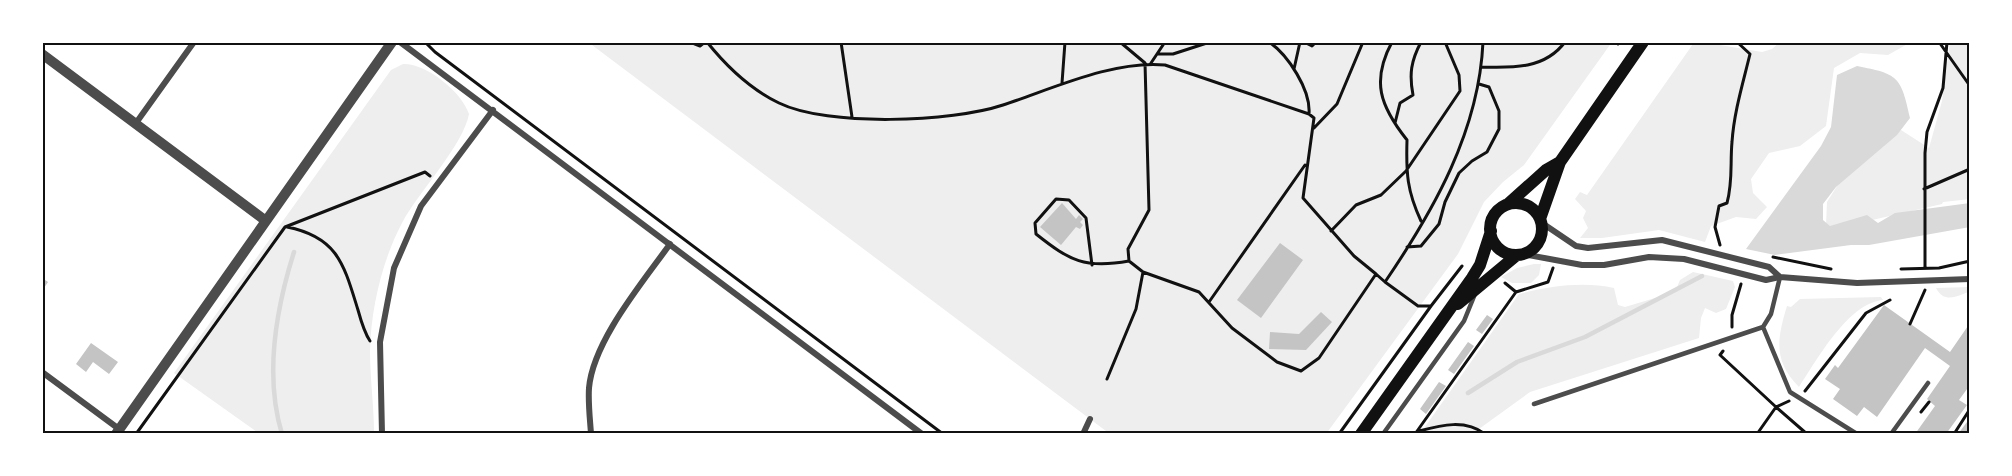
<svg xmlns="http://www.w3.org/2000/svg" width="2012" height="476" viewBox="0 0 2012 476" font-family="Jost,sans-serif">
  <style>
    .green { fill: #eee }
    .water { fill: #d9d9d9 }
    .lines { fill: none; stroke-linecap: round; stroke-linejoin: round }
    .stream { stroke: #d9d9d9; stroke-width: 4.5 }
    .building { fill: #c4c4c4 }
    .path { stroke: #111; stroke-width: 3 }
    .service { stroke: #4c4c4c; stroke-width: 4.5 }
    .minor { stroke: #4c4c4c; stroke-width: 6 }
    .tertiary { stroke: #4c4c4c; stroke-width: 10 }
    .secondary { stroke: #111; stroke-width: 12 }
    .neatline { fill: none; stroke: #111; stroke-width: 2 }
  </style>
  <rect width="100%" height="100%" fill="#fff"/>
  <path class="green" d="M588,42H1612L1524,165L1503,182L1484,202L1458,254L1326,434H1110Z
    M1702,42L1762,52L1772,49L1780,42H1911L1888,55L1860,53L1834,68L1826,126L1800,146L1769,153L1751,179L1753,193L1767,207L1756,219L1736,217L1711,226L1705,242L1659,230L1602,238H1580L1588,228L1583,218L1586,211L1575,199L1580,192L1587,195L1693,44Z
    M1950,42H1970V199L1943,202L1942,204L1833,229L1826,225L1827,202L1839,183L1901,130L1929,148L1942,101Z
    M403,64C426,63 462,92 469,114C463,146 419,191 402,223C382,261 371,308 370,351C370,379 374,406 374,434H260L174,373L391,70Z
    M1534,264H1541L1539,275L1531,283H1512L1501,277L1517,268Z
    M1693,272L1733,281L1735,287L1726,309L1716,313L1705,308L1701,318L1699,338L1530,392L1472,434H1420L1519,294C1548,286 1584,281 1614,288L1618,305L1625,307L1675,292L1680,280Z
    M1970,287L1968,292C1956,297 1944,303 1936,288Z
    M1881,297L1883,300C1848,303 1817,360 1799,387C1773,361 1777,339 1787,306L1791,307L1800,299Z"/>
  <path class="water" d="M1857,66C1898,74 1901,76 1910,118L1897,135L1836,187L1823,204V220L1830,226L1867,215L1878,223L1895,213L1970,203V227L1869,245H1851L1775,255L1746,249L1821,146L1831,127L1837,75Z"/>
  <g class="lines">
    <path class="stream" d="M1468,393L1517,362L1585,337L1702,276
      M282,434C264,375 276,309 294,252"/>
  </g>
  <path class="building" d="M1062,203L1076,219L1079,215L1083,219L1080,222L1083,225L1080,229L1076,227L1061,245L1040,227Z
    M1280,243L1303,260L1261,318L1237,300Z
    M42,278L48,282L42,291Z
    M1884,305L1950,352L1970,323V385L1959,400L1967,405L1946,434H1915L1935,406L1927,399L1950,366L1925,348L1877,417L1864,407L1857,416L1833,399L1840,389L1825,379L1835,365L1838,368Z
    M1321,312L1332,322L1306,350L1269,349L1270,332L1299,334Z
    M1487,315L1493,319L1482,334L1476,330Z
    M1468,342L1474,346L1454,374L1448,370Z
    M91,343L118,362L109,374L93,362L86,372L76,364Z
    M1439,382L1446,386L1426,414L1420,409Z
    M1970,418V434H1958Z"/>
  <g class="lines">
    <path class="path" d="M425,42L435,52L943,434
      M690,42L700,46L705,42
      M707,42C727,67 750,89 779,103C828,127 952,122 1003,105C1052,89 1113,60 1165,65L1309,114L1314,118L1303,198L1354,256L1376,274L1319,358L1301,371L1277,362L1232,328L1199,292L1143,272L1129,261L1128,249L1149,210L1145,63L1120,42
      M841,42L852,117
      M1269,42C1288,55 1311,90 1309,114
      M1304,42L1312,46L1316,42
      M1392,42C1371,81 1380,106 1407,140C1406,173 1407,191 1421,221
      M1404,42H1412
      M1616,42L1618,44
      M1939,42L1970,86
      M1158,54H1173L1210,42
      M1151,63L1165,42
      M1482,67C1513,68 1545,69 1565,42
      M1294,69L1300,42
      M1062,83L1065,42
      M1395,123L1400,103L1413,95C1409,74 1411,61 1421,42
      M1314,128L1337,104L1363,42
      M1924,189L1970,169
      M287,227C338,237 344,265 358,310C361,321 364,332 370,341
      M1331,231L1356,205L1381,195L1406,171L1460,91L1459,75L1445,42
      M1720,245L1715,227L1719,206L1727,203C1733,181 1730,163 1732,142C1734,112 1743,83 1750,54L1737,42
      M1407,247L1421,246L1439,224L1445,202L1459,173L1472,161L1487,152L1499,129V111L1489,87L1479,84
      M1773,257L1831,269
      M1092,265L1086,218L1069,200L1056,199L1035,223L1036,234C1070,261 1085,269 1129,261
      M1462,266L1431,306H1418L1385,282C1434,210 1479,131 1483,42
      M1925,268V153L1927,132L1943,88L1947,42
      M1901,269L1939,268L1970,261
      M1376,274L1385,282
      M1505,283L1516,292
      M1209,302L1305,165
      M1910,324L1925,290
      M1732,327V315L1741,284
      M1723,351L1720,355L1776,407L1757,434
      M1107,379L1136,309L1143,272
      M1805,391L1866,313L1890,300
      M1789,401L1776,407L1807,434
      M1921,412L1929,402
      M1419,431C1442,425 1465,419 1485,434
      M136,434L285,227L425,172L430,176
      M1339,434L1431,306
      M1415,434L1516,292L1548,282L1553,268
      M1954,434L1970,409"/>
    <path class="service" d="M1763,327L1790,392L1857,434
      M1534,404L1763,327L1771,314L1780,277
      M1383,434L1464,321L1475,294
      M1891,434L1928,383"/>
    <path class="minor" d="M400,42L922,434
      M136,123L194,42
      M1542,223L1576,246L1588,248L1662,240L1769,267L1780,277
      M1523,254L1582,265H1604L1649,257L1684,259L1766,280L1780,277L1857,283L1970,279
      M42,372L119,429
      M382,434L380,342L394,268L421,206L493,110
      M591,434C590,419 588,403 589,388C593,341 643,282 670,244
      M1083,434L1090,419"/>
    <path class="tertiary" d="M42,54L266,221
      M116,434L392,42"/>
    <path class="secondary" d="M1490 229a26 26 0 1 1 52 0a26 26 0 1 1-52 0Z
      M1508,204L1546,170L1560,162
      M1540,219L1560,162L1643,42
      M1458,304L1517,255
      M1361,434L1472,278L1480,265L1491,231"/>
  </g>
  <rect width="2012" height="476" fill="none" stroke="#ffffff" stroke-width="87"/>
  <rect x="44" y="44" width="1924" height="388" class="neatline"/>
</svg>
